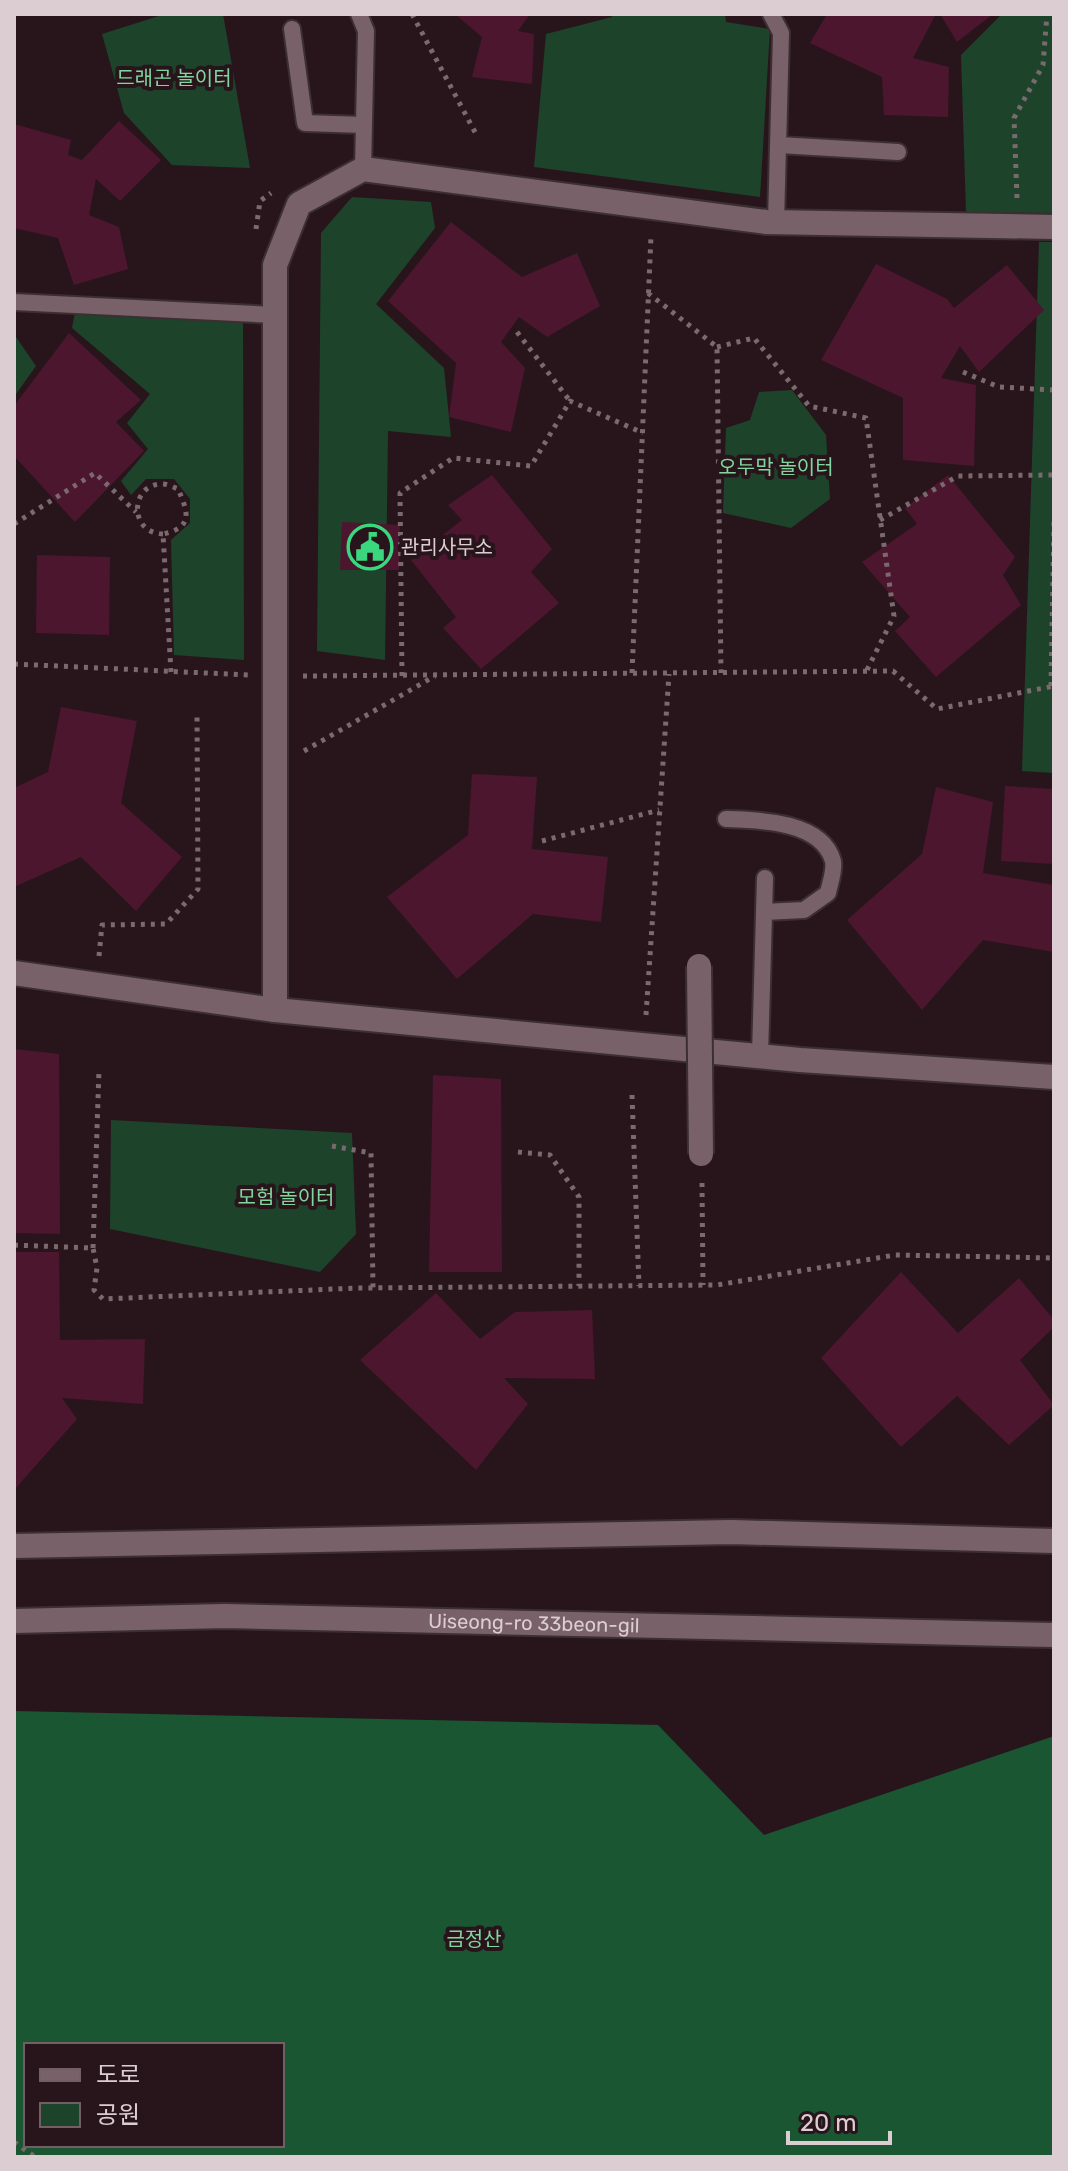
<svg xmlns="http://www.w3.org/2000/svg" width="1068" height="2171" viewBox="0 0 1068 2171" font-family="Rubik,'Noto Sans KR',sans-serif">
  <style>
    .green { fill: #1d432a }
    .forest { fill: #1a5632; fill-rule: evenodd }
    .building { fill: #4c162e }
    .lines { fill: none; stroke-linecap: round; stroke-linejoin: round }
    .lane-casing { stroke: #3c2f33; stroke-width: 20 }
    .street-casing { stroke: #3c2f33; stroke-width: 28 }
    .path { stroke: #7a696f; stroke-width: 5; stroke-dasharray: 4 6; stroke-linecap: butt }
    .lane { stroke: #796169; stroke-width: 16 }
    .street { stroke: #796169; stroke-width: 24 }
    .street-bridge-casing { stroke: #3c2f33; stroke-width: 28; stroke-linecap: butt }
    .street-bridge { stroke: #796169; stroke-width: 24 }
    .labels { text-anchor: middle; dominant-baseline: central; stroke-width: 8; stroke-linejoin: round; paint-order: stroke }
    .park-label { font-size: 20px; fill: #81d69d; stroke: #28151c }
    .poi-label { font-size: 20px; fill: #dbcdd1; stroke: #28151c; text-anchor: start }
    .street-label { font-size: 20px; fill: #dbcdd1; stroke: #28151c }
  </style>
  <rect width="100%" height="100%" fill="#28151c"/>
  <path class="green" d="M165,14H223L250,168L172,165L124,113L102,34Z
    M613,14H725L726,22L770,29L760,197L534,167L546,34L612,17Z
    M1002,14H1054V213L966,212L961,55Z
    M352,197L431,202L435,228L376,304L444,368L451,437L388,431L385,660L317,651L321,233Z
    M1039,242H1054V773L1022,771Z
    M75,312L243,319L244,660L174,655L171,540L190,523V499L174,479H146L131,495L121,481L148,449L127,423L150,394L72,328Z
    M14,334L36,366L14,397Z
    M792,390L826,435L830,499L791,528L723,513L726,428L750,420L759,392Z
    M111,1120L352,1133L356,1234L320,1272L110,1229Z"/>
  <path class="forest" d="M14,1711L658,1725L764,1835L1054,1736V2157H14ZM26,2045H282V2145H26Z"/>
  <path class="building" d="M455,14H530L518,31L534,34L532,84L472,77L482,37Z
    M827,14H936L913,58L949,67L948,117L884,115L882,77L810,43Z
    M940,14H993L957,42Z
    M119,121L161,160L120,201L96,179L89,215L119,227L128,269L74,285L58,238L14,228V124L71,140L68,155L82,160Z
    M451,222L522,277L577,253L600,306L547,337L519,317L501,342L525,368L511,432L449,417L456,363L388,301Z
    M876,264L947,299L954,308L1007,265L1044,310L979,372L960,346L941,378L976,385L974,466L903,460V398L821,360Z
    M69,333L141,400L116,422L144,451L75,522L14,456V406Z
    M492,475L552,549L531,572L559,603L481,669L443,628L456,617L411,560L462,520L448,505Z
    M948,475L1015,557L1003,575L1021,605L936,677L895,631L910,617L862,562L917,524L905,508Z
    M342,522L400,525L399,570H340Z
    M37,555L110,557L109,635L36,633Z
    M61,707L137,721L121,803L182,857L136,911L81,857L14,887V788L48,772Z
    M472,774L537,777L532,849L608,857L601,922L533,914L457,979L387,897L468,835Z
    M1005,786L1054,789V864L1001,861Z
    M936,787L993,802L983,873L1054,885V952L983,940L922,1010L847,920L922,854Z
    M14,1049L59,1054L60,1234L14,1233Z
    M433,1075L501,1079L502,1272H429Z
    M14,1252H59L60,1340L145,1339L143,1404L62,1398L77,1419L14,1490Z
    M901,1272L958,1333L1019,1278L1054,1320V1327L1020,1360L1054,1405L1009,1445L957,1396L901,1447L821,1358Z
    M436,1293L480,1339L515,1312L592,1310L595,1379L504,1378L528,1404L476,1470L360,1360Z"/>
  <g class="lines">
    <g class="lane-casing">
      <path id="lane" d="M359,14L366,31L363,169
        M771,14L781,33L776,222
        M292,29L305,123L364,125
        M779,145L898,152
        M14,302L274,315
        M726,819C759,820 822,821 833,861C835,870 830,883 828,893L804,910L764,912
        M760,1056L765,878"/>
    </g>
    <g class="street-casing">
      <g id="street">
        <path d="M14,973L275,1010L800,1060L1054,1077"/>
        <path d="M275,1010V265L299,204L363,169L766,222L1054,227"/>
        <path d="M14,1546L732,1532L1054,1541"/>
        <path id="s1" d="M14,1621L225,1616L1054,1635"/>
      </g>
    </g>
    <path class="path" d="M412,14L476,134
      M1017,198L1014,118L1043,65L1047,14
      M256,229L260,201L271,193
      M648,293L717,347L721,673
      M517,332L570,401
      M717,347L754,338L809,406L866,418L894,616L866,672
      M963,372L999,387L1054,390
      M880,520L958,476L1054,475
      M14,524L95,473L136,512
      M163,534C129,533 130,486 160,484C166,483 173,487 178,489C188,512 194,527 163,534L171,672
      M14,664L249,675
      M632,673L651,236
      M303,676L893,671L937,709L1054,686
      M402,676L400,493L453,458L531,466L570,401L643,433
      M1051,686L1054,520
      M304,751L435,676
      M542,841L659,810
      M99,956L102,925L166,924L198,889L197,715
      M646,1015L669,674
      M632,1095L639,1286
      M332,1146L371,1153L373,1288
      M518,1152L550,1155L579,1197V1286
      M702,1183L703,1285
      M14,1245L93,1248L97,1268L94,1290L103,1299L358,1288L717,1285L895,1255L1054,1258
      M93,1248L99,1070
      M14,2142L35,2157"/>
    <use href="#lane" class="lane"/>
    <use href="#street" class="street"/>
    <g class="street-bridge-casing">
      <path id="street-bridge" d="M699,966L701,1154"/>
    </g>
    <use href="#street-bridge" class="street-bridge"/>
  </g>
  <defs>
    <g id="civic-ring" transform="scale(2.3)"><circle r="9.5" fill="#28151c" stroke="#3ad77f" stroke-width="1.5"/><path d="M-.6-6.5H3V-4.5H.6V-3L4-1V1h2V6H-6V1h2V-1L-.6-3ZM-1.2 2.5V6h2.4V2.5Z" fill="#3ad77f"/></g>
  </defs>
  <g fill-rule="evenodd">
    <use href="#civic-ring" x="370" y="547"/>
  </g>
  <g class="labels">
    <g class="park-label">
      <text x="174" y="78">드래곤 놀이터</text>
      <text x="776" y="467">오두막 놀이터</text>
      <text x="286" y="1197">모험 놀이터</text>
      <text x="474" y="1939">금정산</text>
    </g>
    <g class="poi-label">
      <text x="401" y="547">관리사무소</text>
    </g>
    <g class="street-label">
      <text stroke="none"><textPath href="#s1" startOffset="520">Uiseong-ro 33beon-gil</textPath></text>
    </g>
  </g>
  <rect width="1068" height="2171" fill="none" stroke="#dbcdd1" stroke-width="32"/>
  <rect x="24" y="2043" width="260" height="104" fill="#28151c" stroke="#705f64" stroke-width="2"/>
  <rect x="40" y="2069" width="40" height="12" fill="#796169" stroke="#705f64" stroke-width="2"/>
  <text x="96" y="2083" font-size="24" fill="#dbcdd1">도로</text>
  <rect x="40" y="2103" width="40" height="24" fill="#1d432a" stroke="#705f64" stroke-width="2"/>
  <text x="96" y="2123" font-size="24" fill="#dbcdd1">공원</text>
  <path d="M788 2131v12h102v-12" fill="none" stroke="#dbcdd1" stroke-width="4"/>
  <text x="800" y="2131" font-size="24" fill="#dbcdd1" stroke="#28151c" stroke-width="6" paint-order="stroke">20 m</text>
</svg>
